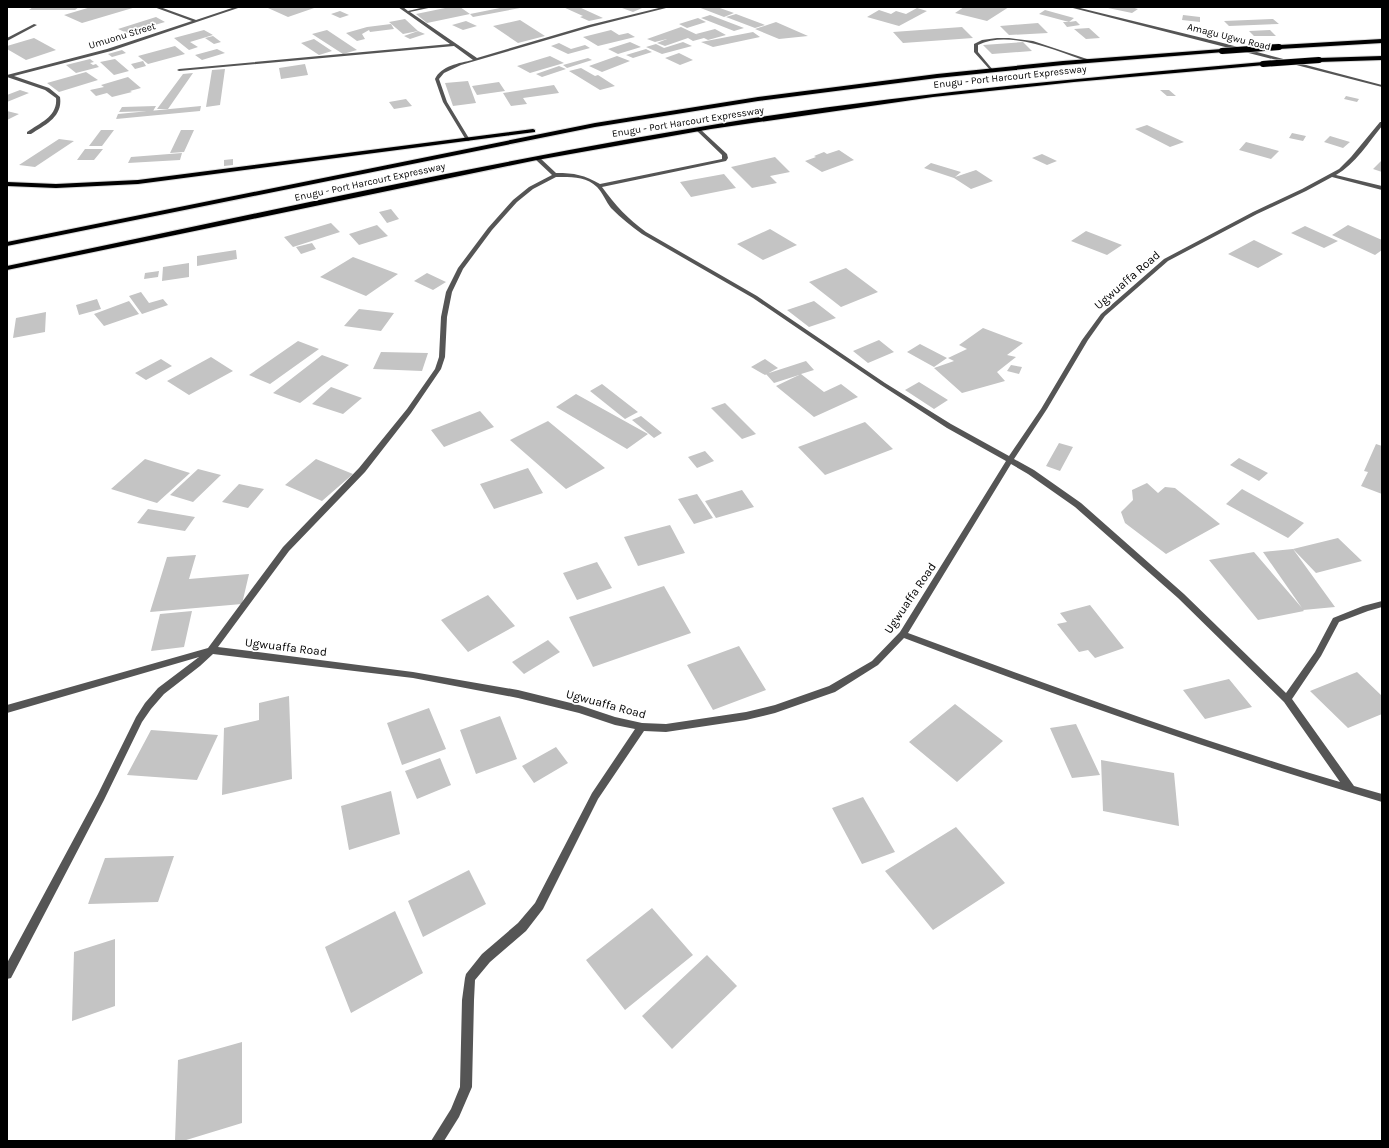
<svg xmlns="http://www.w3.org/2000/svg" width="1389" height="1148" viewBox="0 0 1389 1148" font-family="Karla,sans-serif">
  <style>
    .building { fill: #c4c4c4 }
    .lines { fill: none; stroke-linecap: round; stroke-linejoin: round }
    .trunk-casing { stroke: #dbdbdb; stroke-width: 2 }
    .service { fill: #555; fill-rule: evenodd }
    .minor { fill: #555; fill-rule: evenodd }
    .tertiary { fill: #555; fill-rule: evenodd }
    .trunk { fill: #000; fill-rule: evenodd }
    .trunk-bridge-casing { stroke: #dbdbdb; stroke-width: 7; stroke-linecap: butt }
    .trunk-bridge { stroke: #000; stroke-width: 6 }
    .labels { text-anchor: middle; dominant-baseline: central; stroke-width: 3.5; stroke-linejoin: round; paint-order: stroke }
    .far-street-label { font-size: 10px; fill: #000; stroke: #fff }
    .street-label { font-size: 12px; fill: #000; stroke: #fff }
  </style>
  <rect width="100%" height="100%" fill="#fff"/>
  <path class="building" d="M33,7H79L75,10H29Z
    M91,7H136L82,23L64,15Z
    M271,7H317L288,17L268,8Z
    M450,7H460L470,14L427,23L416,14Z
    M505,7L520,8L473,17L470,14Z
    M563,7H579L603,18L589,21L580,17L583,16Z
    M624,7H638L642,8L633,12L622,8Z
    M698,7H717L734,13L724,17Z
    M964,7H1009L987,21L955,13Z
    M1131,7L1138,9L1132,13L1108,8Z
    M917,8L927,11L899,26L867,17L879,10L891,14L896,11L906,14Z
    M1045,10L1074,18L1069,22L1076,21L1080,25L1067,27L1063,22H1069L1039,14Z
    M340,11L349,15L340,18L331,14Z
    M736,14L765,25L755,28L726,17Z
    M710,15L744,28L734,31L701,18Z
    M1183,15L1200,17V22L1182,20Z
    M156,17L165,22L127,33L118,29Z
    M698,18L706,22L687,28L679,24Z
    M405,19L418,31L403,34L389,22Z
    M1273,19L1279,24L1229,26L1224,21Z
    M520,20L545,36L518,43L493,26Z
    M466,21L477,26L463,30L452,25Z
    M776,22L808,36L779,39L755,29Z
    M1038,23L1048,33L1009,35L1000,26Z
    M391,24L394,29L370,32L369,30L362,34L365,39L357,41L346,33L367,27Z
    M681,27L702,37L696,34L715,29L726,35L708,40L704,38L693,41L688,38L665,46L657,43L667,39L655,42L647,39Z
    M962,27L973,38L903,43L893,32Z
    M1089,28L1100,38L1086,39L1074,29Z
    M204,30L213,35L190,42L198,47L189,50L174,38Z
    M327,30L357,50L343,54L312,34Z
    M611,30L619,35L628,33L635,37L598,46L583,37Z
    M1270,30L1276,36H1254L1249,31Z
    M418,31L425,34L410,39L404,36Z
    M753,32L760,37L713,47L701,42Z
    M213,36L221,42L214,44L205,38Z
    M34,38L56,50L26,60L7,49V46Z
    M314,39L332,51L319,55L301,43Z
    M630,42L641,47L618,54L608,49Z
    M683,42L692,46L662,54L646,47L656,44L664,48Z
    M1023,42L1032,51L992,54L983,45Z
    M559,43L571,49L585,45L590,48L568,54L551,46Z
    M175,46L185,54L148,64L138,56Z
    M217,49L225,53L202,60L195,55Z
    M646,49L652,52L633,58L626,55Z
    M122,50L126,53L112,57L108,54Z
    M679,53L693,60L680,65L665,58Z
    M550,56L564,63L530,73L517,66Z
    M617,56L630,61L602,72L589,66Z
    M588,58L592,60L567,68L563,65Z
    M90,59L94,62L90,63L93,65L96,64L99,67L76,73L66,65Z
    M115,59L129,71L114,75L100,62Z
    M143,61L146,66L135,69L131,64Z
    M305,64L308,75L281,79L279,68Z
    M559,66L566,69L542,77L536,74Z
    M581,68L595,76L598,75L615,86L600,90L569,71Z
    M225,69L220,105L206,107L212,70Z
    M86,72L98,80L59,92L47,83Z
    M193,73L168,109H157L183,74Z
    M128,77L141,88L130,91L132,92L112,97L107,93L96,96L90,90L104,87L101,85Z
    M468,81L476,103L453,106L445,83Z
    M499,82L505,91L477,95L472,86Z
    M554,85L559,93L523,98L527,104L511,106L503,93Z
    M20,90L29,93L7,102V95Z
    M1160,90H1169L1176,96H1167Z
    M1346,96L1359,99L1357,102L1344,99Z
    M406,99L412,106L394,109L389,102Z
    M156,106L153,111L119,112L122,107Z
    M201,106L200,111L116,119L118,114Z
    M7,111L19,114L7,120Z
    M1147,125L1184,142L1170,147L1135,129Z
    M101,130H114L102,146H89Z
    M181,130H194L184,152L170,153Z
    M1292,133L1306,136L1303,141L1289,138Z
    M1330,136L1350,142L1343,148L1324,142Z
    M59,139L74,141L35,167L19,165Z
    M1246,142L1279,151L1271,159L1239,150Z
    M85,149H103L94,160H77Z
    M839,150L854,160L822,172L805,161L816,157L814,156L824,152L827,154Z
    M182,153L180,160L128,163L131,157Z
    M1042,154L1057,161L1047,165L1032,158Z
    M775,157L790,172L770,176L777,183L752,188L731,167Z
    M233,159V165L224,166V160Z
    M1382,160V172L1373,169Z
    M931,163L961,172L955,177L976,170L993,181L971,189L954,178L924,168Z
    M724,174L736,188L691,197L680,182Z
    M391,209L399,219L387,223L379,212Z
    M331,223L340,232L293,247L284,237Z
    M377,225L388,236L359,245L349,234Z
    M1348,225L1382,240V250L1375,255L1332,235Z
    M1305,226L1338,241L1324,248L1291,233Z
    M770,229L797,245L763,260L737,244Z
    M1086,231L1122,245L1107,255L1071,241Z
    M1254,240L1283,254L1258,268L1228,254Z
    M312,243L316,249L301,254L296,247Z
    M236,250L237,259L197,266V256Z
    M353,257L398,274L366,296L320,277Z
    M189,263V277L162,281L163,267Z
    M846,268L878,292L841,307L809,282Z
    M159,271L158,277L144,279L145,273Z
    M427,273L446,282L433,290L414,281Z
    M141,292L149,303L163,299L168,305L142,314L129,296Z
    M97,299L101,309L79,315L76,305Z
    M129,301L139,314L104,326L94,314Z
    M814,301L836,318L809,327L787,310Z
    M359,309L394,313L381,331L344,326Z
    M46,312L45,332L13,338L16,318Z
    M983,328L1023,343L1007,355L1016,357L997,372L1005,381L962,393L934,368L954,361L948,358L967,349L959,345Z
    M879,340L894,352L868,363L853,351Z
    M298,341L319,349L270,384L249,375Z
    M920,344L947,358L934,367L907,352Z
    M381,352L428,353L422,371L373,369Z
    M322,355L349,365L300,403L273,393Z
    M211,357L233,371L189,395L167,381Z
    M161,359L172,366L146,380L135,373Z
    M765,359L778,368L765,375L751,367Z
    M806,361L814,370L801,374L824,392L841,384L858,397L814,417L776,386L799,375L774,383L766,374Z
    M1011,365L1022,367L1019,374L1007,371Z
    M919,382L948,400L934,409L905,390Z
    M602,384L638,412L625,419L590,391Z
    M331,387L362,398L343,414L312,404Z
    M576,394L648,434L627,449L556,407Z
    M725,403L756,434L742,439L711,408Z
    M480,411L494,427L444,447L431,430Z
    M641,416L662,433L654,438L632,420Z
    M548,421L605,468L566,489L510,440Z
    M865,422L893,449L825,475L798,447Z
    M1059,443L1073,447L1060,471L1046,466Z
    M1376,444L1382,446V494L1361,486L1368,472L1364,471Z
    M705,451L714,461L697,468L688,457Z
    M1239,458L1268,473L1259,481L1230,465Z
    M145,459L190,473L157,503L111,489Z
    M316,459L353,474L322,501L285,485Z
    M528,468L543,493L494,509L480,484Z
    M198,469L221,475L193,502L170,495Z
    M1147,483L1158,493L1165,487L1175,488L1220,524L1166,554L1125,523L1121,512L1133,500L1132,490Z
    M239,484L264,489L248,508L222,502Z
    M1242,489L1304,523L1288,538L1226,504Z
    M742,490L754,507L716,518L705,501Z
    M697,494L713,518L694,524L678,499Z
    M148,509L195,517L185,531L137,523Z
    M670,525L685,553L638,566L624,537Z
    M1338,538L1362,561L1316,573L1293,549Z
    M1293,549L1335,607L1303,610L1304,611L1258,620L1209,560L1254,552L1302,608L1263,552Z
    M196,555L189,579L249,574L242,604L150,612L167,557Z
    M597,562L612,588L577,600L563,573Z
    M664,586L691,633L593,667L569,617Z
    M488,595L515,626L468,652L441,620Z
    M1090,605L1124,648L1095,658L1088,650L1079,652L1057,624L1067,622L1060,613Z
    M192,611L184,647L151,651L160,614Z
    M548,640L560,652L524,674L512,662Z
    M739,646L766,690L713,710L687,665Z
    M1357,672L1382,696V714L1348,728L1310,691Z
    M1229,679L1252,707L1205,719L1183,690Z
    M289,696L292,779L222,795L224,728L259,720V703Z
    M955,704L1003,741L957,782L909,742Z
    M429,708L446,749L402,765L387,723Z
    M500,716L517,759L476,774L460,730Z
    M1076,724L1100,775L1072,778L1050,728Z
    M151,730L218,735L197,780L127,775Z
    M556,747L568,763L534,783L522,766Z
    M440,758L451,785L417,799L405,771Z
    M1101,760L1174,773L1179,826L1103,811Z
    M391,791L400,834L349,850L341,806Z
    M863,797L895,852L862,864L832,808Z
    M956,827L1005,883L933,930L885,871Z
    M174,856L158,902L88,904L105,858Z
    M469,870L486,904L423,937L408,901Z
    M652,908L693,955L625,1010L586,960Z
    M395,911L423,973L351,1013L325,947Z
    M115,939V1006L72,1021L74,952Z
    M707,955L737,986L672,1049L642,1016Z
    M242,1042V1123L183,1141H175L178,1060Z"/>
  <g class="lines">
    <g class="trunk-casing">
      <path id="trunk" d="M1382,39V43L1279,49L1276,47L1279,45Z
        M1222,49L1224,50V52L1063,65L937,78L758,101L595,127L7,246V242L595,123L758,97L937,74L1063,61Z
        M1382,56V60L1319,62L1316,60L1319,58Z
        M1263,62L1266,64L1265,65L1074,82L933,97L711,129L537,160L7,270V266C255,214 503,158 754,118C923,92 1093,77 1263,62Z
        M533,129L535,130V132L138,184L56,188L7,186V182L56,184L138,180Z"/>
    </g>
    <path class="service" d="M997,38H1009L1033,41L1093,61L1089,62C1058,52 1010,29 978,45V52L993,70L991,71L974,52V44L982,40Z"/>
    <path class="minor" d="M154,7H160L196,20L235,7H241L111,51L14,76L49,88L60,97C63,117 45,125 31,134H27V132C40,123 58,116 56,98L45,90L7,77V75L107,49L192,21Z
      M398,7H403L408,11L425,7H433L410,12L477,58L589,25L663,7H670L591,27L461,65L444,73L439,79L447,102L470,140L468,141L466,140L443,102L435,79C441,66 459,63 473,60L454,46L179,71L177,70L179,69L450,44Z
      M34,24L37,25L7,41V38Z
      M1380,122H1382V126C1369,142 1355,164 1336,175L1382,186V190L1332,177L1306,191L1257,214L1168,261L1105,316L1088,340L1047,409L1014,459L1034,470L1081,503L1184,594L1286,693L1315,652L1333,618L1363,606L1382,601V607L1368,611L1339,622L1321,656L1292,699L1354,786L1382,794V802C1220,754 1062,698 904,638L878,665L835,692L775,713L746,720L666,732L644,731L598,799L543,909L526,931L490,962L475,980L474,1000L472,1087L459,1117L444,1141H431L451,1109L460,1087L462,1000L465,978L466,974L482,954L518,923L535,903L592,793L635,729L615,725L579,713L518,698L413,678L213,654L200,666L164,694L151,709L142,722L104,800L11,978L7,979V963L98,794L136,717L145,703L158,688L199,657L7,713V705L208,648L283,547L359,468L407,409L435,369L439,357L441,317L446,292L458,268L488,228L513,200L529,187L552,175L535,159V157H539L556,173C575,173 584,175 600,184L722,159V155L696,130L700,129L727,154L728,158L726,161L602,187C615,205 628,219 646,232L757,296L885,383L951,424L1009,456L1041,409L1082,340L1101,314L1164,259L1253,212L1302,189L1339,169L1351,157ZM556,177C570,177 586,176 597,187C603,193 606,202 611,208C621,218 631,226 642,234L753,298L881,385L947,428L1006,461L900,632L872,661L829,686L775,705L746,712L666,724L642,723L615,717L579,705L518,690L413,672L218,647L289,551L365,472L411,413L441,369L445,357L447,317L452,292L463,269L492,230L517,202L533,189ZM1011,464L1028,474L1075,507L1178,598L1284,702L1340,782C1194,739 1051,686 908,633Z"/>
    <path class="tertiary" d="M1069,7H1076L1219,42L1382,85V87Z"/>
    <use href="#trunk" class="trunk"/>
    <g class="trunk-bridge-casing">
      <path id="trunk-bridge" d="M1222,51L1279,47
        M1263,64L1319,60"/>
    </g>
    <use href="#trunk-bridge" class="trunk-bridge"/>
  </g>
  <g class="labels">
    <g class="far-street-label">
      <text transform="translate(122 36) rotate(-17)">Umuonu Street</text>
      <text transform="translate(1229 37) rotate(14)">Amagu Ugwu Road</text>
      <text transform="translate(1010 77) rotate(-6)">Enugu - Port Harcourt Expressway</text>
      <text transform="translate(688 122) rotate(-9)">Enugu - Port Harcourt Expressway</text>
      <text transform="translate(370 182) rotate(-12)">Enugu - Port Harcourt Expressway</text>
    </g>
    <g class="street-label">
      <text transform="translate(1127 280) rotate(-41)">Ugwuaffa Road</text>
      <text transform="translate(910 598) rotate(-56)">Ugwuaffa Road</text>
      <text transform="translate(286 647) rotate(7)">Ugwuaffa Road</text>
      <text transform="translate(606 704) rotate(15)">Ugwuaffa Road</text>
    </g>
  </g>
  <rect width="1389" height="1148" fill="none" stroke="#000000" stroke-width="16"/>
</svg>
